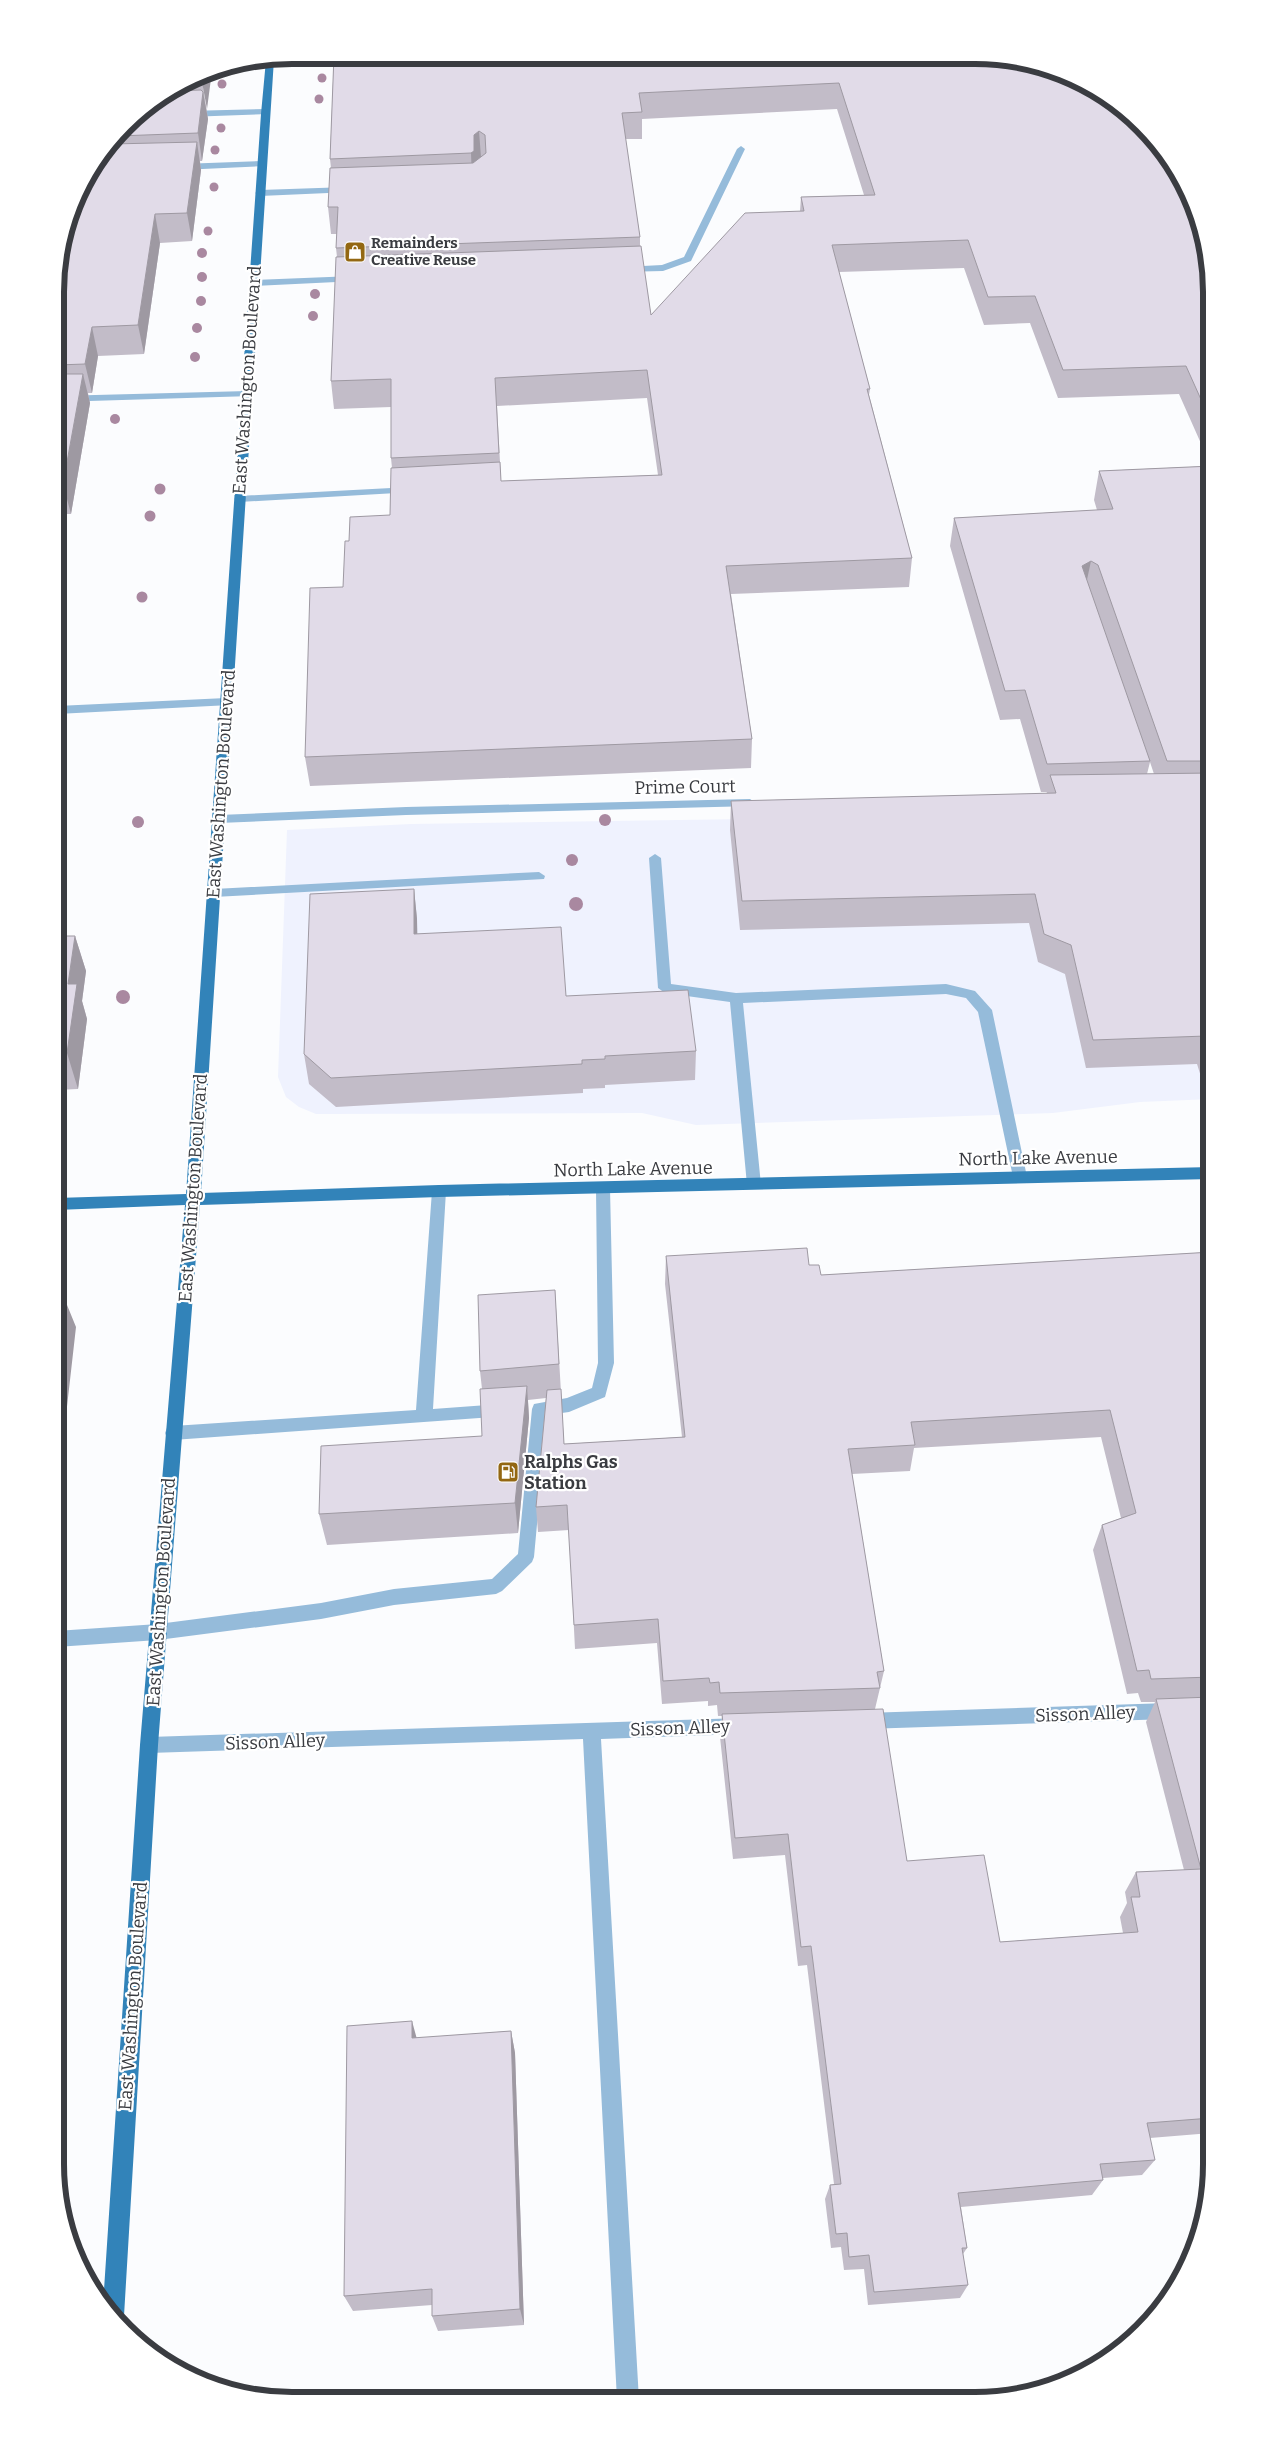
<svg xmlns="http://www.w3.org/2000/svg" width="1267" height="2456" viewBox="0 0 1267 2456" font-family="Bitter,serif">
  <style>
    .built { fill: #eff2fe }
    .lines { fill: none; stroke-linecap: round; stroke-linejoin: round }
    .minor { fill: #95bbda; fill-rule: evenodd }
    .major { fill: #3283b9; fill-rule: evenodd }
    .tree { fill: #a988a0 }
    .wall { fill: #c2bcc8; fill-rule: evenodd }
    .shaded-wall { fill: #9e99a2 }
    .building { fill: #e1dbe8; stroke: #9e99a2 }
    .labels { text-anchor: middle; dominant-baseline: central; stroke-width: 4.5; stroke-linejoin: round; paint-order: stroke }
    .far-poi-label { font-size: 15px; font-weight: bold; fill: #3a3c41; stroke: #fff; text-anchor: start }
    .street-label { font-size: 18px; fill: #3a3c41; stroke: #fff }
    .poi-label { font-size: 18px; font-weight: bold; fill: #3a3c41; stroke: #fff; text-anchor: start }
    .rim { fill: none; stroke: #3a3c41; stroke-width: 6 }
  </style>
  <rect width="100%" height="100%" fill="#fbfcfe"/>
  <path class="built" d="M1212,812V1099L1140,1102L1053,1113L696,1125L642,1113L316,1114L299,1107L286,1097L278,1077L287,830L411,824Z"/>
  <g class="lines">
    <path class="minor" d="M353,61H356V65L270,67L266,65L270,63Z
      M266,109L269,110V114L187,117L183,114L187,111Z
      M741,146L745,149L691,261L663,271L621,272L619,270L624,267L662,265L684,257L737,149Z
      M262,161L265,162V166L181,170L177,167L181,164Z
      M348,187L353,190L351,192L260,196L255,193L260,190Z
      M354,276L359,279L357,281L253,286L248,283L253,280Z
      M248,391L252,392V396L57,402V396Z
      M410,487L415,490L414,492L239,502L234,499L239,496Z
      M226,698L230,699L232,702L230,705L57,714V706Z
      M750,799L756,803L754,806L406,815L219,823L213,819L219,815L406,807Z
      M655,854L661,858L671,984L736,993L946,984L975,991L992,1010L1027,1177L1025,1181H1015L1013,1177L978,1012L966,998L946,994L743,1003L761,1185L759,1189H749L747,1185L730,1002L665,993L658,988L649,858Z
      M539,872L545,876L544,879L214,897L207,893L214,889Z
      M603,1183L608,1185L610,1189L614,1363L605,1397L569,1412L547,1415L534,1557L532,1562L502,1591L496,1594L394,1605L321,1619L158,1640L56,1647V1631L158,1624L321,1603L394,1589L492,1579L518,1554L532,1409L534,1404L567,1398L592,1388L598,1363L596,1189L598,1185Z
      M439,1185L444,1187L446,1191L433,1409L501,1404L507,1406L509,1411L507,1416L173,1440L167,1438L165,1433L167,1428L173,1426L416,1410L432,1191L434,1187Z
      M1169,1703L1175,1705L1178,1711L1175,1717L1169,1719L865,1729L859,1727L856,1721L859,1715L865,1713Z
      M742,1718L748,1720L751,1726L748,1732L742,1734L601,1739L639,2400H617L583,1739L149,1753L143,1751L140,1745L143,1739L149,1737Z"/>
    <path class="major" d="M274,59L201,1193L439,1185L1212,1167V1179L439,1197L200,1205L158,1745L124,2316L120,2324L103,2305L140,1745L185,1205L56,1210V1198L186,1194L261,114L266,60Z"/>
  </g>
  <g class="tree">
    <circle cx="322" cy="78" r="4.5"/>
    <circle cx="222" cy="84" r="4.5"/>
    <circle cx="319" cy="99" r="4.5"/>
    <circle cx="221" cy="128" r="4.5"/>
    <circle cx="215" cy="150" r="4.5"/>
    <circle cx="214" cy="187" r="4.5"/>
    <circle cx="208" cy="231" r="4.5"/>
    <circle cx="202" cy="253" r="5"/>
    <circle cx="202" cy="277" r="5"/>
    <circle cx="315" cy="294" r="5"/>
    <circle cx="201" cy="301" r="5"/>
    <circle cx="313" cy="316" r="5"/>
    <circle cx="197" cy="328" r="5"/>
    <circle cx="195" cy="357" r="5"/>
    <circle cx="115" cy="419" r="5"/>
    <circle cx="160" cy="489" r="5.5"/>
    <circle cx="150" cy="516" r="5.5"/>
    <circle cx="142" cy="597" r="5.5"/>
    <circle cx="605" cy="820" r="6"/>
    <circle cx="138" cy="822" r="6"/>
    <circle cx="572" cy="860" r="6"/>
    <circle cx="576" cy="904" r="7"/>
    <circle cx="123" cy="997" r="7"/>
  </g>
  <path class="wall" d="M334,55L1021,60L1212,292V1082L1203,1083L1197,1064L1086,1068L1065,974L1038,962L1029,923L740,930L730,830L731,801L1046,794L1047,792H1041L1020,719L1000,720L950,546L954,518L1097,510L1094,500L1099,471L1211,466L1179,394L1058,398L1030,323L984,325L964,268L839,272L870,389L869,395L912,558L909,587L731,594L752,739L751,768L310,786L305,757L343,587L349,541L390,515L392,468L391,458V407L334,409L331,381L337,257L336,248L337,234H331L328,207L331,168L330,159ZM837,109L864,195L801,197L800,211L651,315L640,246V237L625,139H642V119ZM647,398L658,475L501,481L497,406ZM1150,762L1154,774H1147Z
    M201,73L208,119L202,161H200L201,170L192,241L160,243L144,354L98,356L92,393H88L90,403L71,514H57V261L80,187L135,114Z
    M414,889L417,919V934L696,1051L695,1080L605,1085V1088L583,1089V1093L336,1107L309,1084L304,1054Z
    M56,936H75L86,971L82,1001L87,1019L78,1089L56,1090Z
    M1212,1252L1211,2133L1150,2138L1155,2160L1142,2175L1103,2178V2180L1092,2195L961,2207L967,2248L963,2254L968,2285L960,2298L868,2305L864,2269L844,2270L841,2247L831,2248L825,2199L830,2185L834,2184L807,1965L798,1966L785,1855L733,1859L720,1737L722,1716H718L717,1705L708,1706V1701L662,1704L657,1643L575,1649L569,1530L538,1532L536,1507L546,1398L528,1400L529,1418L518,1533L327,1545L319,1514L482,1436V1389L480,1371L555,1290L564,1444L682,1437L665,1284L666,1256L809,1265L821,1275ZM1101,1437L1121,1518L1102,1525L1093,1550L1127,1694L1138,1693L1141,1702H1155L1146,1722L1184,1870L1136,1872L1125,1892L1127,1903L1120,1917L1123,1933L1000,1942L907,1861L875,1709L884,1671L852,1474L910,1471L914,1448Z
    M511,2031L515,2053L524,2325L438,2331L432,2316V2305L353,2311L344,2296L417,2038Z"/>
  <path class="shaded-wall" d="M212,71L207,109L202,82L204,72Z
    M203,92L208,119L202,161L198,133Z
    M479,131L481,157L472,180L471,153L474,135Z
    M197,142L201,170L192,241L187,213Z
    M155,214L160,243L144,354L138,325Z
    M92,327L98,356L92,393L85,364Z
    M83,374L90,403L71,514L63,484Z
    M1091,561L1085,589L1082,566Z
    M414,889L417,919L418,964L414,934Z
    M75,936L86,971L82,1001L87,1019L78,1089L67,1053L68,984Z
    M65,1300L76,1327L57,1495L56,1493V1380Z
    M527,1386L529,1418L518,1533L515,1503Z
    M412,2021L418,2043L412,2038Z
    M511,2031L515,2053L524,2325L520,2309Z"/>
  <path class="building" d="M334,55L1021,60L1080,79L1132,114L1172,160L1200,216L1212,292V424L1186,366L1063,370L1035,296L988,297L968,240L832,245L870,389H867L912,558L726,566L752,739L305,757L310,588L343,587L345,541H349L350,517L390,515L391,468L500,462L501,481L662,475L647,370L495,378L499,453L391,458V379L331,381L336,257L641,246L651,315L745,213L804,211L801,197L875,195L839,83L639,93L642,112L622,113L640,237L336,248L338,207H328L330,168L473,163L486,153L485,135L479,131L474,135V151L471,153L330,159Z
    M204,72L202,82H187L201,73Z
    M201,90L203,92L198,133L118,136L135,114L172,91Z
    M197,142L187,213L155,214L138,325L92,327L85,364L57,365V261L80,187L112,144Z
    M57,374H83L63,484H57Z
    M1212,466V761H1167L1098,565L1091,561L1082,566L1150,761L1047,764L1025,690L1005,691L954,518L1113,509L1099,471Z
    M1212,773V1054L1206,1036L1093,1040L1071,945L1044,934L1035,894L742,901L731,801L1056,793L1050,775Z
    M414,889V934L561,927L566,996L688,990L696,1051L605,1056V1059L582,1060V1064L331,1078L304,1054L310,894Z
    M56,936H75L68,984H77L67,1053L56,1054Z
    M807,1248L809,1265H819L821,1275L1212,1252V1677L1151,1679L1149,1670L1137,1671L1102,1525L1136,1513L1110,1410L911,1422L915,1445L848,1449L884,1671L877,1672L880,1688L720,1693L719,1682L710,1683L709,1678L663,1681L658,1619L574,1625L567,1505L536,1507L547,1390L561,1389L564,1444L685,1437L666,1256Z
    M56,1289L65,1300L56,1380Z
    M555,1290L559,1364L480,1371L478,1295Z
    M527,1386L515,1503L319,1514L321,1446L482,1436L480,1389Z
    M1212,1697L1211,2118L1147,2123L1155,2160L1100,2164L1103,2180L958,2193L967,2248H962L968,2285L874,2292L869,2255L849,2257L847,2233L836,2234L830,2185L841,2184L811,1946L801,1947L788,1834L735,1838L722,1714L883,1709L907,1861L984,1855L1000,1942L1138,1932L1131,1897H1140L1136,1872L1201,1869L1156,1699Z
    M412,2021V2038L511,2031L520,2309L432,2316V2289L344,2296L347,2026Z"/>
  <defs>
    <g id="shop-square" transform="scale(1.125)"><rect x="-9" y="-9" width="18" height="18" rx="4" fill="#936712" stroke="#fff"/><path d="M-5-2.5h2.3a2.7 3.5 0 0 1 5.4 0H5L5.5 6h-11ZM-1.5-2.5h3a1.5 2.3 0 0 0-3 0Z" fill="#fff"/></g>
    <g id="fuel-square" transform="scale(1.125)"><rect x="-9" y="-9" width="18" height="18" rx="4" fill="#936712" stroke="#fff"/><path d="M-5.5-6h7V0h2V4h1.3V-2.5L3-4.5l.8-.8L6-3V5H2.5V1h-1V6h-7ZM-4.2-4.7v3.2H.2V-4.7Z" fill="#fff"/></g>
  </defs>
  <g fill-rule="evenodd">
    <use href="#shop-square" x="355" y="252"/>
    <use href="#fuel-square" x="508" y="1472"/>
  </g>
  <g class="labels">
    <g class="far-poi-label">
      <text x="371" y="243">Remainders<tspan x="371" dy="17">Creative Reuse</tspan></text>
    </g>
    <g class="street-label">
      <text transform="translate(247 380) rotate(-86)">East Washington Boulevard</text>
      <text transform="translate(221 784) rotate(-86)">East Washington Boulevard</text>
      <text transform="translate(685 787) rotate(-1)">Prime Court</text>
      <text transform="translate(1038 1158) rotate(-1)">North Lake Avenue</text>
      <text transform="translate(633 1169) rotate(-1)">North Lake Avenue</text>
      <text transform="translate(193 1188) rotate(-86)">East Washington Boulevard</text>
      <text transform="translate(161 1592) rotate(-86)">East Washington Boulevard</text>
      <text transform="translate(1085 1714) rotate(-2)">Sisson Alley</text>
      <text transform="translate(680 1728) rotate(-2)">Sisson Alley</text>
      <text transform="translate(275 1742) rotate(-2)">Sisson Alley</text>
      <text transform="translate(133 1996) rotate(-86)">East Washington Boulevard</text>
    </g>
    <g class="poi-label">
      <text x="524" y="1462">Ralphs Gas<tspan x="524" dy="21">Station</tspan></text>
    </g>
  </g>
  <path d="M0 0H1267V2456H0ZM292 64H975A228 228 0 0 1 1203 292V2164A228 228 0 0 1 975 2392H292A228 228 0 0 1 64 2164V292A228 228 0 0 1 292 64Z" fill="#fff" fill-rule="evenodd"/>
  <path class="rim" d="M292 64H975A228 228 0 0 1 1203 292V2164A228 228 0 0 1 975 2392H292A228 228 0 0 1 64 2164V292A228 228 0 0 1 292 64Z"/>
</svg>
